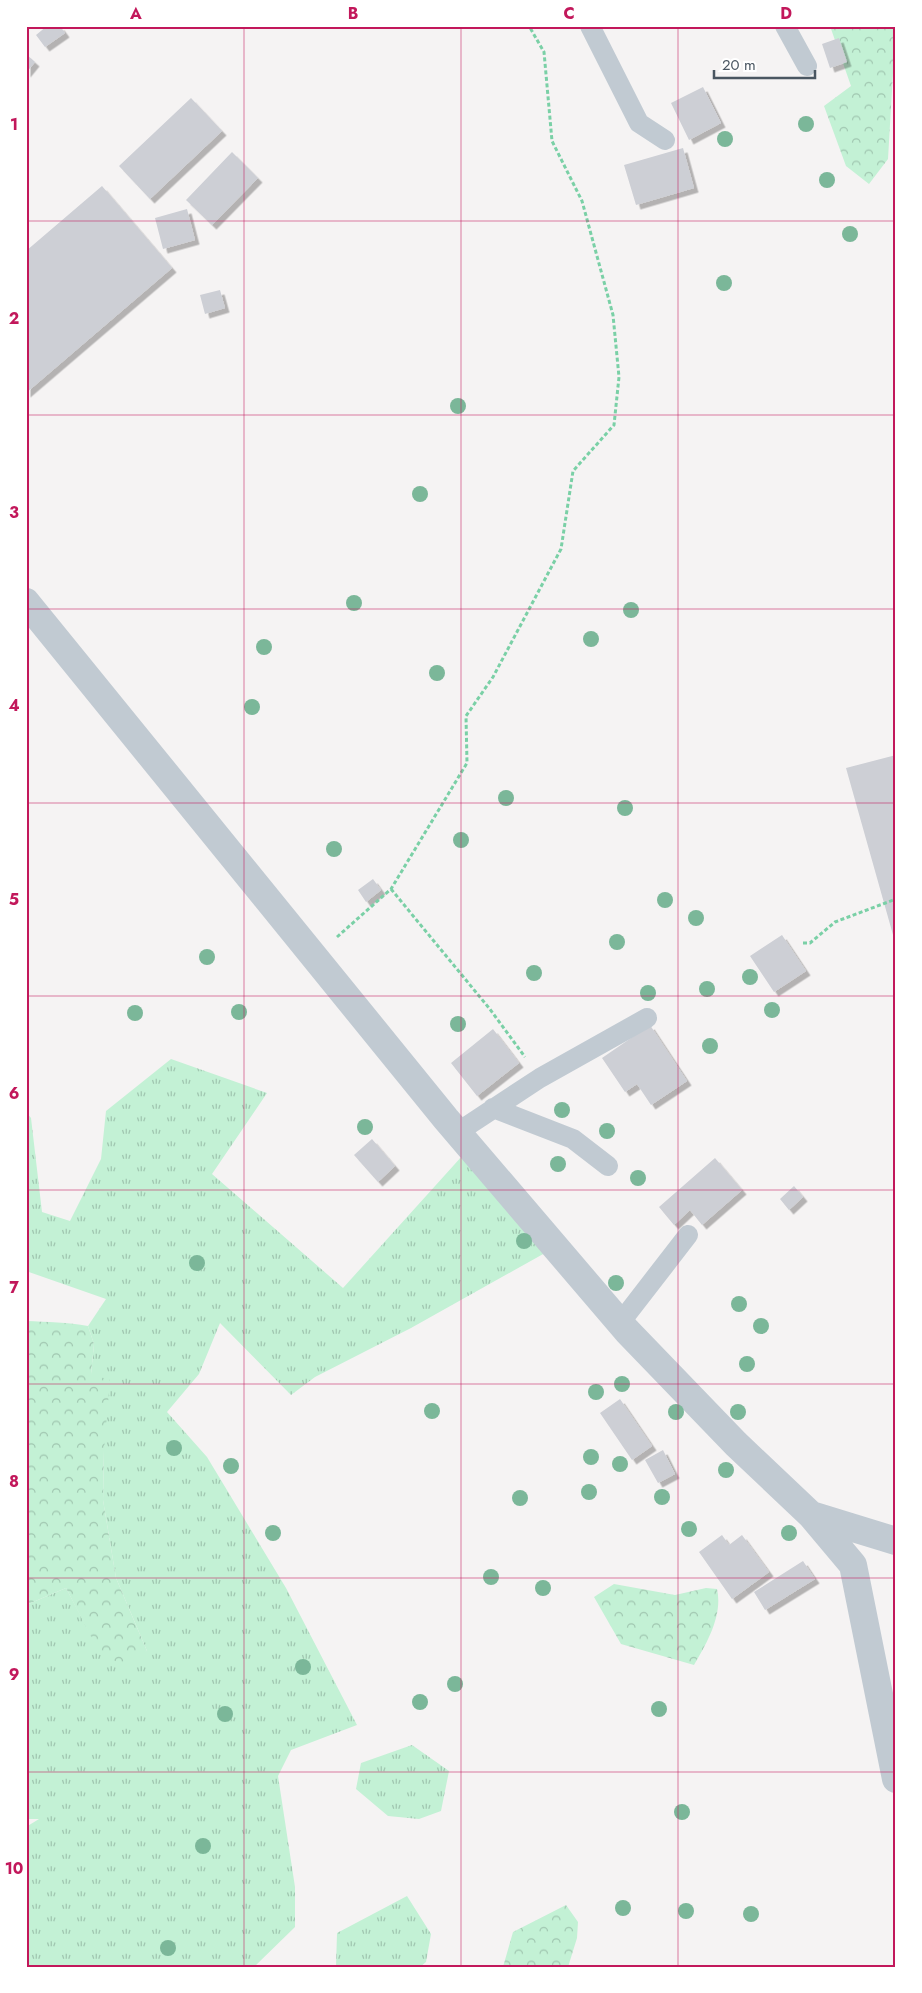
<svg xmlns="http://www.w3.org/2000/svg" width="922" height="1993" viewBox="0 0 922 1993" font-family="Jost,sans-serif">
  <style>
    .grass { fill: url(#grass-tufts) }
    .forest { fill: url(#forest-crowns) }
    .building { fill: #cdcfd5; filter: url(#shadow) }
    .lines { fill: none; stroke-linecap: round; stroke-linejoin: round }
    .path { stroke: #7ad0a6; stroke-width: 3; stroke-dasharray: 4 2.5; stroke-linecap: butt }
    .lane { stroke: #c1cad2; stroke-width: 20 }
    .street { stroke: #c1cad2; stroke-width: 28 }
    .tree { fill: #7bb799 }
    .grid { fill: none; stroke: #c2185b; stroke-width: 1; stroke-opacity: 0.55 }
    .neatline { fill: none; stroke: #c2185b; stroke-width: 2 }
    .grid-label { font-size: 16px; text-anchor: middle; font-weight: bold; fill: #c2185b }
  </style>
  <defs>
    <pattern id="grass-tufts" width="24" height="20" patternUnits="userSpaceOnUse" patternTransform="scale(1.25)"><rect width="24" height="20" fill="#c3f1d5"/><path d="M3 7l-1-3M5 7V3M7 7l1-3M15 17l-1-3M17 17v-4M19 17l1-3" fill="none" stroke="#a0c6b0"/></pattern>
    <pattern id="forest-crowns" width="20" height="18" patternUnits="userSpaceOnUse" patternTransform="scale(1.25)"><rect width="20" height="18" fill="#c3f1d5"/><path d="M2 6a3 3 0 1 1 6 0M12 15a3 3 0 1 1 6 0" fill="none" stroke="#a0c6b0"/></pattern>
    <filter id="shadow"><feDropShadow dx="4.5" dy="4.5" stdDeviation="0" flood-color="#0004"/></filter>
  </defs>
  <rect width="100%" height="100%" fill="#f5f3f3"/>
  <path class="grass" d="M171,1059L267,1093L212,1174L343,1288L463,1155L545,1253L411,1328L315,1377L291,1395L220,1323L199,1374L167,1412L207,1457L286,1588L357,1725L291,1750L278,1776L295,1887V1927L254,1967H26V1827L39,1819H26V1605L66,1588L101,1654L147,1651L116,1578L103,1500L104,1450L91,1374L94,1344L88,1326L106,1299L26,1271V1112L31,1118L42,1212L70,1221L101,1159L106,1111Z
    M412,1745L449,1771L441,1811L419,1819L388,1816L356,1789L361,1763Z
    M407,1896L431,1934L426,1962L420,1967H336L337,1933Z"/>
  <path class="forest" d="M830,26H896V73H893L888,159L869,184L846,166L824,106L851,86Z
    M26,1321C47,1322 68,1322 88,1326L94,1344L91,1374L110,1380L104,1450L103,1500L116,1578L147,1651L122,1664L100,1654L66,1588L26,1605Z
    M614,1584L675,1595L706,1588L717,1589C723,1615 707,1643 694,1665L621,1644L594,1597Z
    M566,1905L578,1922L577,1938L568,1967H503L513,1932Z"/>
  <path class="building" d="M47,26H60L65,33L45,47L36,35Z
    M839,38L847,62L830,68L822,44Z
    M26,54L35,62L26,73Z
    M703,87L721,123L689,140L671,103Z
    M191,98L222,131L150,199L119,166Z
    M683,148L694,188L636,205L624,165Z
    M232,152L258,178L212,225L186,200Z
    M102,186L172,268L26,393V251Z
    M187,209L195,240L163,249L155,218Z
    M220,290L225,308L205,314L200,295Z
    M896,755V942H895L846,768Z
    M373,879L381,890L366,902L358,890Z
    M782,935L806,971L774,992L750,956Z
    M650,1025L687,1081L651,1105L637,1084L625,1092L602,1058Z
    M493,1029L519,1063L477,1096L451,1063Z
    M372,1139L395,1166L378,1182L354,1155Z
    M715,1158L742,1190L702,1225L690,1210L674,1225L659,1207Z
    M794,1186L803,1197L789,1210L780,1199Z
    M620,1399L652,1446L632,1460L600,1413Z
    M663,1450L675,1474L658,1483L645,1460Z
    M722,1535L729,1545L742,1535L769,1572L732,1599L699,1552Z
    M803,1561L815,1579L765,1610L754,1592Z"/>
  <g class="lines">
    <path class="path" d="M391,889L489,1008L525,1057
      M337,937L391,889L467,763L466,716L493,677L561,549L573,471L614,425L619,377L613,315L582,201L552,141L544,52L529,26
      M803,943H810L835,922L896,899"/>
    <path class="lane" d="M590,26L639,123L665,140
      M785,26L807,66
      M493,1108L573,1139L608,1166
      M458,1132L540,1078L647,1018
      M620,1323L688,1235"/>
    <path class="street" d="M26,602L446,1119L627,1331L736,1444L811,1515L896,1541
      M811,1515L853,1565L896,1779"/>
  </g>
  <g class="tree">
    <circle cx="806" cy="124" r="8"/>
    <circle cx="725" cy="139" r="8"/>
    <circle cx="827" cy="180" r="8"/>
    <circle cx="850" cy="234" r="8"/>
    <circle cx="724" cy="283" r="8"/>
    <circle cx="458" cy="406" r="8"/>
    <circle cx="420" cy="494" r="8"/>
    <circle cx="354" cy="603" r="8"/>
    <circle cx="631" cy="610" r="8"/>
    <circle cx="591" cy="639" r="8"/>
    <circle cx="264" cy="647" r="8"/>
    <circle cx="437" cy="673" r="8"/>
    <circle cx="252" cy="707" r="8"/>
    <circle cx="506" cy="798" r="8"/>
    <circle cx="625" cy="808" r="8"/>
    <circle cx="461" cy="840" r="8"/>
    <circle cx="334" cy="849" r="8"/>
    <circle cx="665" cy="900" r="8"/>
    <circle cx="696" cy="918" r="8"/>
    <circle cx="617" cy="942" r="8"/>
    <circle cx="207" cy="957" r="8"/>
    <circle cx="534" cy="973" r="8"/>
    <circle cx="750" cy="977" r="8"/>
    <circle cx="707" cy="989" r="8"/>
    <circle cx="648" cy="993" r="8"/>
    <circle cx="772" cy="1010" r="8"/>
    <circle cx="239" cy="1012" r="8"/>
    <circle cx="135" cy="1013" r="8"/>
    <circle cx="458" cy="1024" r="8"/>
    <circle cx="710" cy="1046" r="8"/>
    <circle cx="562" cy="1110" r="8"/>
    <circle cx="365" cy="1127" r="8"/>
    <circle cx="607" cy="1131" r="8"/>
    <circle cx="558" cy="1164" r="8"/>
    <circle cx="638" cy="1178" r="8"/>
    <circle cx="524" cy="1241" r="8"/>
    <circle cx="197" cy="1263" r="8"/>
    <circle cx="616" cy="1283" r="8"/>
    <circle cx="739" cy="1304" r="8"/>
    <circle cx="761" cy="1326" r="8"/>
    <circle cx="747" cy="1364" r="8"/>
    <circle cx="622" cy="1384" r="8"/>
    <circle cx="596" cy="1392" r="8"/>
    <circle cx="432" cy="1411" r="8"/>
    <circle cx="676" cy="1412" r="8"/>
    <circle cx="738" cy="1412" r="8"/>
    <circle cx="174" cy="1448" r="8"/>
    <circle cx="591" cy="1457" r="8"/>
    <circle cx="620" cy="1464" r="8"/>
    <circle cx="231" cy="1466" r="8"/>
    <circle cx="726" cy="1470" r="8"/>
    <circle cx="589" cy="1492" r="8"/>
    <circle cx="662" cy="1497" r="8"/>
    <circle cx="520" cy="1498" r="8"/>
    <circle cx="689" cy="1529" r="8"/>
    <circle cx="273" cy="1533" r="8"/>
    <circle cx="789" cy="1533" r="8"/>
    <circle cx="491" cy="1577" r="8"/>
    <circle cx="543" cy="1588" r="8"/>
    <circle cx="303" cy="1667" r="8"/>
    <circle cx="455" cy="1684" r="8"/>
    <circle cx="420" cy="1702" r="8"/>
    <circle cx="659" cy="1709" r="8"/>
    <circle cx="225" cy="1714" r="8"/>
    <circle cx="682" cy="1812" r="8"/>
    <circle cx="203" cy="1846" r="8"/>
    <circle cx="623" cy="1908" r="8"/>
    <circle cx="686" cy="1911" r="8"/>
    <circle cx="751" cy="1914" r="8"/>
    <circle cx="168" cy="1948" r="8"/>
  </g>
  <path class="grid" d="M244,26V1967M461,26V1967M678,26V1967M26,221H896M26,415H896M26,609H896M26,803H896M26,996H896M26,1190H896M26,1384H896M26,1578H896M26,1772H896"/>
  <rect width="922" height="1993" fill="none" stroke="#ffffff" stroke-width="55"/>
  <path d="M714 70v8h101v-8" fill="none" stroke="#4a5661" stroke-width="2.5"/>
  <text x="722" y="70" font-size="15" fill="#4a5661" stroke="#ffffff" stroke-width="4" paint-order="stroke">20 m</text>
  <rect x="28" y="28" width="866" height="1938" class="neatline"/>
  <g class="grid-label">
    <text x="136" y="19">A</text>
    <text x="353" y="19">B</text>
    <text x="569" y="19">C</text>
    <text x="786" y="19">D</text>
    <text x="14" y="130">1</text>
    <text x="14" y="324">2</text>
    <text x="14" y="518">3</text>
    <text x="14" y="711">4</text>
    <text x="14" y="905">5</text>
    <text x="14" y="1099">6</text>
    <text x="14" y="1293">7</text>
    <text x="14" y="1487">8</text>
    <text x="14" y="1680">9</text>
    <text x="14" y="1874">10</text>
  </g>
</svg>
